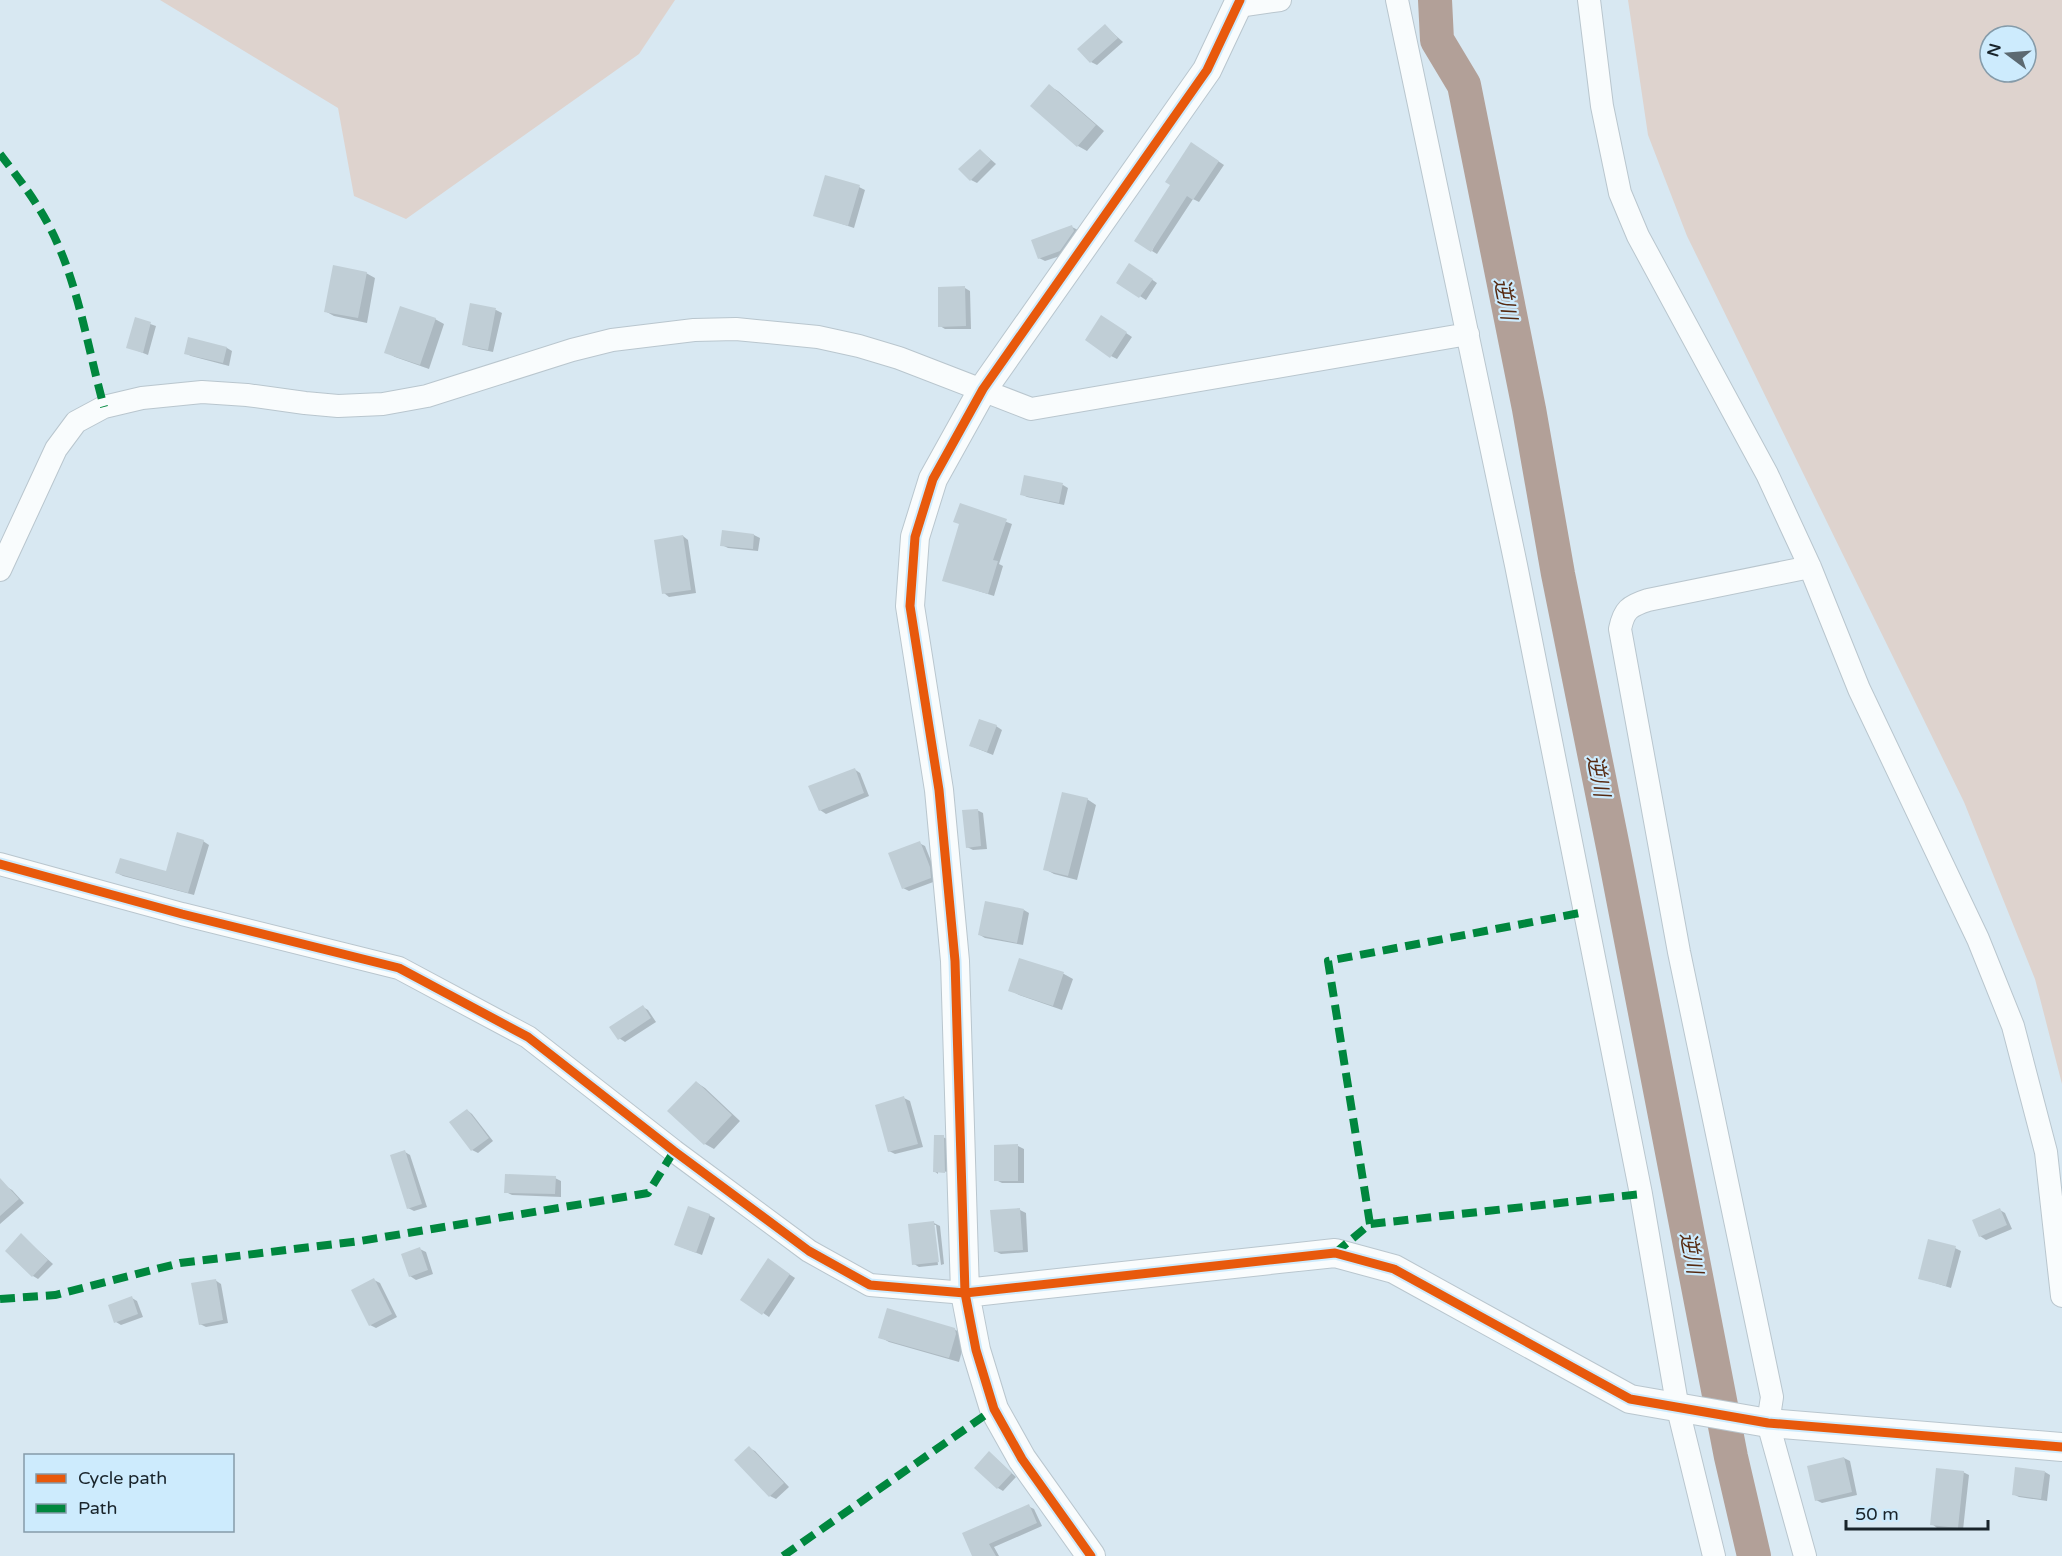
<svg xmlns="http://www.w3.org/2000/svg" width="2062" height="1556" viewBox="0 0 2062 1556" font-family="'Varela Round','Noto Sans JP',sans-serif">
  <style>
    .green { fill: #ded3ce; fill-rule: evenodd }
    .shadow { fill: #0003 }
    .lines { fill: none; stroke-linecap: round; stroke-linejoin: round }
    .river { stroke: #b2a098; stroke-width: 34 }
    .building { fill: #c0ced6 }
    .minor-casing { stroke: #b9c6ce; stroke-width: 24 }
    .tertiary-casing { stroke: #b9c6ce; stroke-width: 30 }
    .minor { stroke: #f9fcfd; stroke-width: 22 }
    .tertiary { stroke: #f9fcfd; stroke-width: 28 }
    .quiet { stroke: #00873e; stroke-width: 8; stroke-dasharray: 15 8; stroke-linecap: butt }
    .cycleway-casing { stroke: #cdebfd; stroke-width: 13 }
    .cycleway { stroke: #e8590c; stroke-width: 9 }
    .labels { text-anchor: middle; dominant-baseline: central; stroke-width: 4.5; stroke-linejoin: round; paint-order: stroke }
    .water-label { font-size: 21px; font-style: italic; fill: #562910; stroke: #cdebfd }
  </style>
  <rect width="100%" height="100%" fill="#d8e8f2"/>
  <path class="green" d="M160,0H675L639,54L406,219L354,196L338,108Z
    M1628,0H2062V1084L2035,979L1964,802L1687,236L1648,135ZM1990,36H2026V72H1990Z"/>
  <path class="shadow" d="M1105,26L1123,42L1097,65L1091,62Z
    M1049,86L1058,91L1104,131L1087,151L1078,146Z
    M1197,147L1224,165L1199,202L1193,199L1157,254L1152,251Z
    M980,150L996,164L977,183L971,180Z
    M859,187L865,190L854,228L815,215Z
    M1072,227L1078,230L1066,254L1045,261L1039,258Z
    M1135,268L1157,283L1146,300L1118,282Z
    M366,273L375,278L367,323L334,316L325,311Z
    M965,288L970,291L971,329H945L940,326Z
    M472,305L496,310L502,313L493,352L469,347L463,344Z
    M136,319L156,326L148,355L128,347Z
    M435,319L444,324L429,369L395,357L386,352Z
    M1107,320L1132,337L1117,359L1111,356Z
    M189,339L227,348L232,351L229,366L191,356L185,353Z
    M1063,485L1068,488L1064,505L1027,497L1021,494Z
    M961,505L1012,524L999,564L1003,566L994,596L944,580L960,525Z
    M723,532L754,535L760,538L758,551L728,548L722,545Z
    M683,536L688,540L696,593L669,597L664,593Z
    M996,726L1002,730L993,755L971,746Z
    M854,769L860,773L869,796L826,814L820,810Z
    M1087,799L1096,805L1077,880L1054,874L1045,869Z
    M977,810L983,813L987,849L973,850L967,847Z
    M203,841L209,845L194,895L123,876L117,873H167Z
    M919,843L925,846L935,871L936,881L909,891L903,888Z
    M1024,910L1029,913L1023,945L985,938L980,935Z
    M1020,959L1064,974L1073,979L1062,1010L1019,995L1010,990Z
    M643,1007L648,1010L656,1022L625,1042L619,1038Z
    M696,1082L705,1088L740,1121L714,1149L705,1144Z
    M904,1098L910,1101L923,1147L895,1154L889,1151Z
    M467,1110L472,1114L493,1141L478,1153L472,1150Z
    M943,1137L949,1140L950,1172L938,1171V1174L934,1171Z
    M1018,1146L1024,1149V1183H1002L996,1180Z
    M405,1152L410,1155L427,1207L414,1211L408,1208Z
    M555,1178L561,1181V1197L512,1195L506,1192Z
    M7,1187L12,1190L24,1203L0,1224V1193Z
    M1020,1210L1026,1213L1028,1252L1001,1254L995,1251Z
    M2000,1210L2005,1213L2012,1229L1986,1240L1980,1236Z
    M709,1215L715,1218L702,1255L676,1245Z
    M934,1223L940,1226L944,1264L941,1265L936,1225H933L938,1265L919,1267L914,1264L910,1226Z
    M21,1235L53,1264L38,1279L33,1276Z
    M1955,1248L1961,1251L1951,1288L1919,1278Z
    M420,1249L426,1252L433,1274L416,1280L410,1276Z
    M774,1264L795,1278L769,1317L742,1299Z
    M215,1280L221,1284L228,1323L206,1327L200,1324Z
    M374,1280L380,1283L397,1317L376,1328L370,1325Z
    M132,1298L137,1301L143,1317L121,1325L116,1322Z
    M954,1329L964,1335L965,1340L959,1362L889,1342L880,1337Z
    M749,1448L755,1451L789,1487L776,1499L770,1496L737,1460Z
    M990,1453L1016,1477L1003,1491L998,1488Z
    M1844,1458L1850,1461L1857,1495L1822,1503L1816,1500Z
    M1963,1472L1969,1475L1963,1530L1937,1528L1932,1524Z
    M2045,1472L2050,1475L2047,1501L2019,1497L2013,1494Z
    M1028,1506L1034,1509L1042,1526L994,1547L999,1556H974Z"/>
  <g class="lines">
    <path class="river" d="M1435,0L1437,40L1464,85L1529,409L1558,574L1614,852L1731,1457L1754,1556"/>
  </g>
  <path class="building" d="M1105,24L1118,38L1090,63L1077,49Z
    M1049,84L1096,125L1077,147L1030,106Z
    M1191,142L1219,161L1193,200L1187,196L1151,252L1134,241L1170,185L1165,182Z
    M980,149L991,160L970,181L958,169Z
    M825,175L860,185L848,226L813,216Z
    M1072,225L1074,231L1060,251L1038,259L1031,240Z
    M1129,263L1153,279L1139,298L1116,283Z
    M333,265L367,272L358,318L324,312Z
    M965,286L966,326L938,327V287Z
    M470,303L496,308L488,350L462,345Z
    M400,306L436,318L420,365L384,353Z
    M1101,315L1127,332L1110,358L1085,340Z
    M135,317L151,322L143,353L126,348Z
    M188,337L227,347L223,363L184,354Z
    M1024,475L1063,483L1059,503L1020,495Z
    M960,503L1007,519L993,560L998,561L988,594L942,581L959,524L953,522Z
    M722,530L754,534L753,549L720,546Z
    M683,535L691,590L662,594L654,540Z
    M979,719L997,725L987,752L969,746Z
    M855,768L864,793L819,811L808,786Z
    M1062,792L1088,798L1068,876L1043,870Z
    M978,809L981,846L966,848L962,810Z
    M177,832L204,840L188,893L115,873L120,858L166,871Z
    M920,841L930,867L931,878L902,889L888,853Z
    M985,901L1024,909L1017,943L978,935Z
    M1019,958L1064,972L1053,1006L1008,991Z
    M643,1005L651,1018L618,1040L609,1027Z
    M696,1081L732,1115L704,1145L667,1111Z
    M904,1096L918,1144L888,1152L875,1105Z
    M467,1109L489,1138L471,1151L449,1122Z
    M934,1135H944L945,1173L933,1172Z
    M1018,1144V1181H994V1145Z
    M405,1150L422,1204L407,1209L390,1155Z
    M505,1174L556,1176L555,1194L504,1193Z
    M0,1178L19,1199L0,1216Z
    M688,1206L710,1214L696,1253L674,1245Z
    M1020,1208L1023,1250L994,1252L990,1210Z
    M2000,1208L2007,1225L1979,1237L1972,1220Z
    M934,1221L939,1262L912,1265L908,1224Z
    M21,1233L48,1260L32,1277L5,1251Z
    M1928,1239L1956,1246L1946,1286L1918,1279Z
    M420,1247L428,1270L409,1277L401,1254Z
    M768,1258L790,1274L762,1315L740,1300Z
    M374,1278L392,1314L369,1326L351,1290Z
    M216,1279L223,1320L199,1325L191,1283Z
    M132,1296L138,1314L114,1323L108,1305Z
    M887,1308L955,1328L956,1334L949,1358L878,1338Z
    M749,1446L784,1483L769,1497L734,1460Z
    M989,1451L1012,1473L997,1489L974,1468Z
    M1844,1457L1852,1492L1815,1501L1807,1466Z
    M2015,1467L2045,1471L2041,1499L2012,1495Z
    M1936,1468L1964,1471L1958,1528L1930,1525Z
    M1029,1504L1037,1523L989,1544L996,1556H972L962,1533Z"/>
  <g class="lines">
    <g class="minor-casing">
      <path id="minor" d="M1397,0L1516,565L1641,1194L1678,1409L1714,1556
        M1589,0L1602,106L1620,193L1638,236L1767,474L1810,567L1859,689L1978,939L2013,1026L2046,1152L2062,1296
        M1238,6L1280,0
        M0,570L56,449L76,422L104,407L142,398L202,392L247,395L305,403L338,406L383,404L427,396L572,350L612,340L694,330L736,329L818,337L859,346L899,358L1031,409L1468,334
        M0,864L182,914L399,968L528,1037L674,1151L809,1251L870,1285L965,1293
        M1805,1556L1768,1423L1772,1397L1679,952L1620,629C1624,610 1629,606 1648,600L1810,567"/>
    </g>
    <g class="tertiary-casing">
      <path id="tertiary" d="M965,1293L1335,1253L1394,1269L1630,1399L1768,1423L2062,1447
        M1091,1556L1022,1459L994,1409L976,1350L965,1293L955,961L939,790L910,606L915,537L933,479L983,389L1207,70L1240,0"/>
    </g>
    <use href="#minor" class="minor"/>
    <use href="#tertiary" class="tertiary"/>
    <path class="quiet" d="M0,154C17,176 34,198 47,222C78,279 87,346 104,407
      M1370,1224L1328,961L1585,912
      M1335,1253L1370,1224L1641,1194
      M0,1299L55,1295L180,1263L360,1241L648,1193L674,1151
      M783,1556L994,1409"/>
    <g class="cycleway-casing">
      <path id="cycleway" d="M0,864L182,914L399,968L528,1037L674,1151L809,1251L870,1285L965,1293L1335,1253L1394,1269L1630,1399L1768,1423L2062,1447
        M1091,1556L1022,1459L994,1409L976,1350L965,1293L955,961L939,790L910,606L915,537L933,479L983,389L1207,70L1240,0"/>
    </g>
    <use href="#cycleway" class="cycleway"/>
  </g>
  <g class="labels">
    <g class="water-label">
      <text transform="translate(1505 299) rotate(79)">逆川</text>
      <text transform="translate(1598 776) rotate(79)">逆川</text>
      <text transform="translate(1691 1253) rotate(79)">逆川</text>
    </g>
  </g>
  <rect x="24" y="1454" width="210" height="78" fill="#cdebfd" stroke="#859ba9" stroke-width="1.5"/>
  <rect x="36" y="1474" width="30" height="9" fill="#e8590c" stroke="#859ba9" stroke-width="1.5"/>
  <text x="78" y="1484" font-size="18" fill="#19242b">Cycle path</text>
  <rect x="36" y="1504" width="30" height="9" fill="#00873e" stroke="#859ba9" stroke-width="1.5"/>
  <text x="78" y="1514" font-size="18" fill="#19242b">Path</text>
  <g transform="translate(2008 54) rotate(286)"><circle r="28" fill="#cdebfd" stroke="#859ba9" stroke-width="1.5"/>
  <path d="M0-4.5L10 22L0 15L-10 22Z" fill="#5c6971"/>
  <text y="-9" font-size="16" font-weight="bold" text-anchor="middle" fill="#19242b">N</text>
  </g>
  <path d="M1846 1520v9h142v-9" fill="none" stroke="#19242b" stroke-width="3"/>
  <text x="1855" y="1520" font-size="18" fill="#19242b" stroke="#cdebfd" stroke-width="4.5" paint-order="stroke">50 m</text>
</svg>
